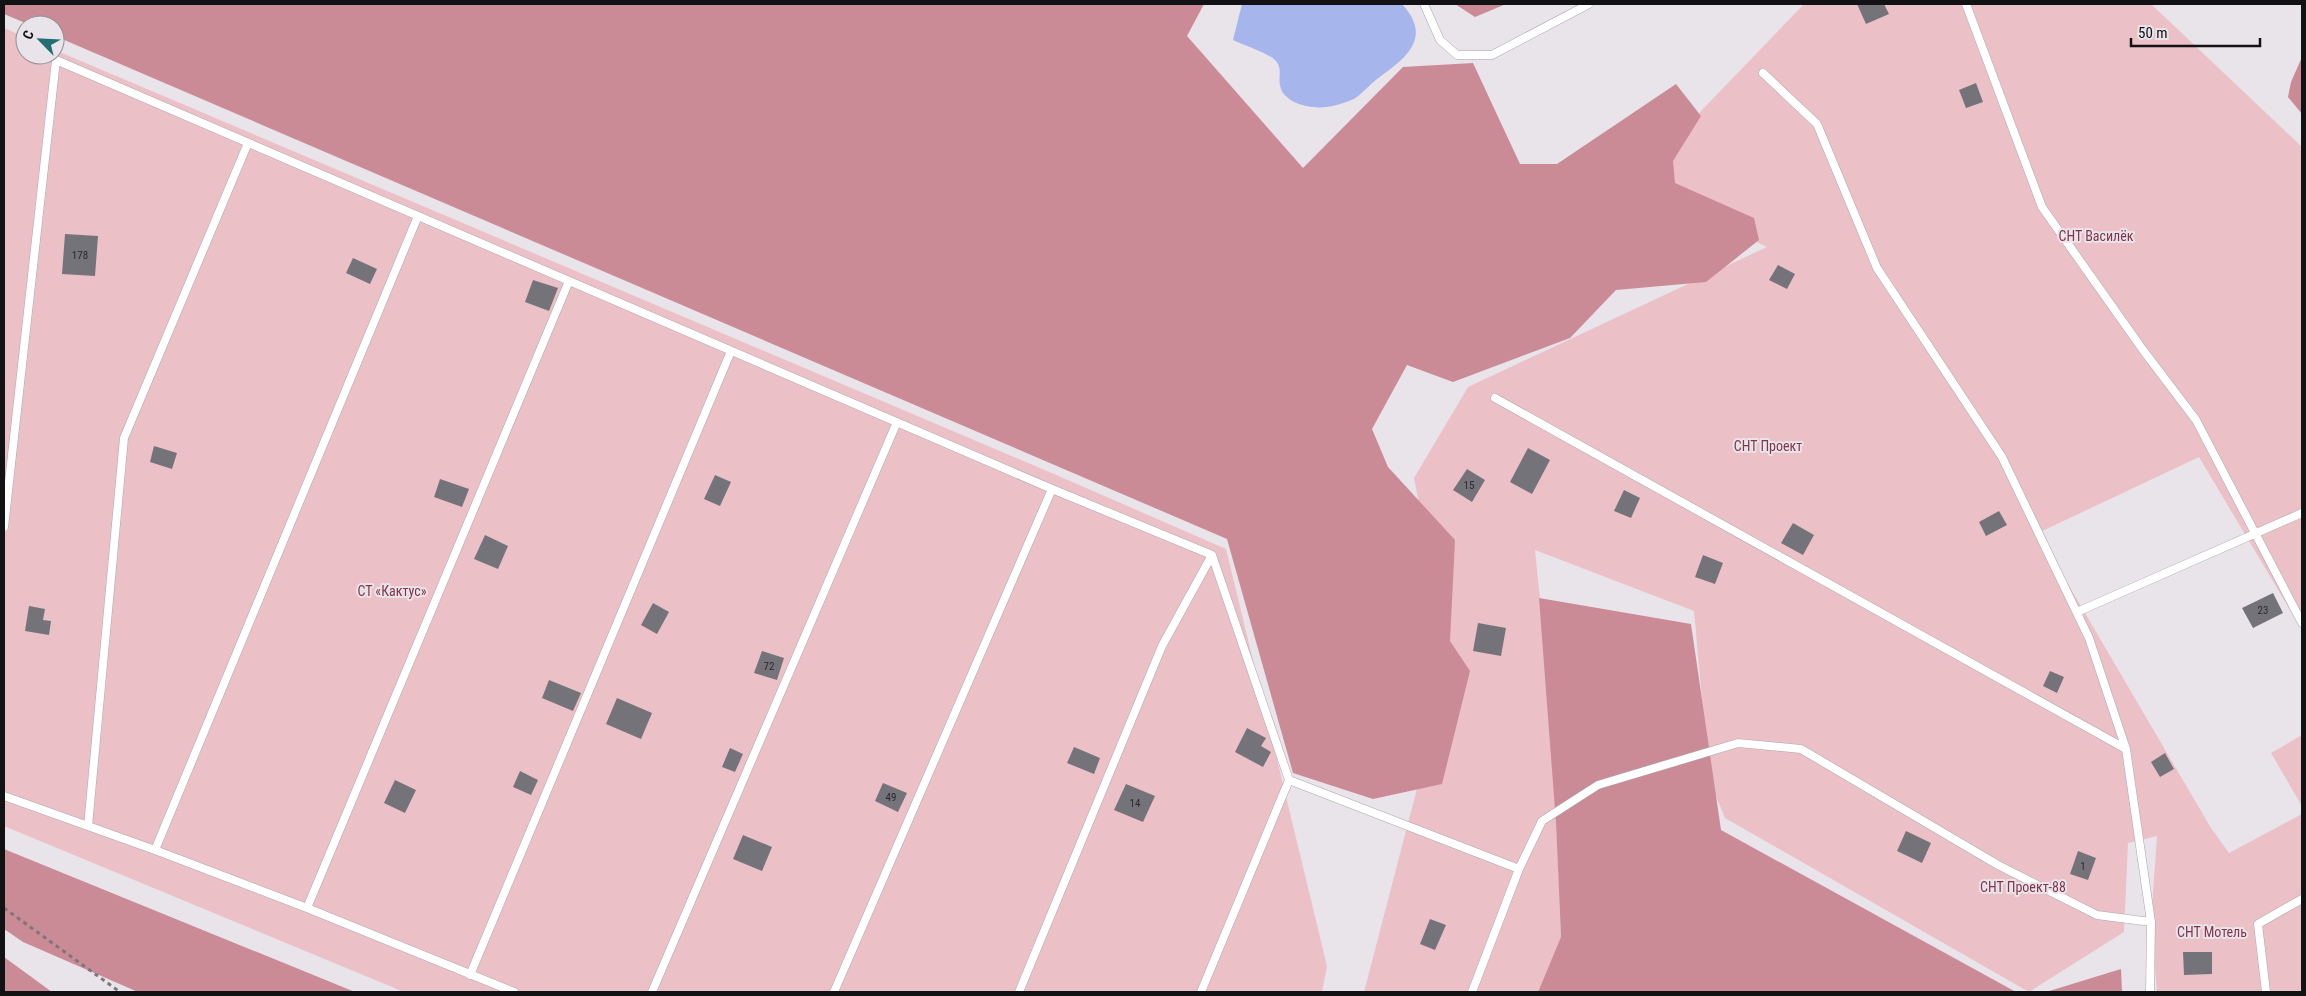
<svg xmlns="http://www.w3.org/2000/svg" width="2306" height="996" viewBox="0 0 2306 996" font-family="'Roboto Condensed',sans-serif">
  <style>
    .green { fill: #ecc0c7; fill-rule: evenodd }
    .forest { fill: #ca8b97 }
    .water { fill: #a6b5eb }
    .building { fill: #75737a }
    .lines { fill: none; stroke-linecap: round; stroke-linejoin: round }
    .lane-casing { stroke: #aca7ae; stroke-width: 9 }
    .path { stroke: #7b787c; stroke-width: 3; stroke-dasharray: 4 4; stroke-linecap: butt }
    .lane { stroke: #fff; stroke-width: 8 }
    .labels { text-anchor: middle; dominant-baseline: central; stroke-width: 4; stroke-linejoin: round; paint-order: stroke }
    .number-label { font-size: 11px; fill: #2b2a2d }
    .park-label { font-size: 14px; fill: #83364a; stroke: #e9e3ea }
  </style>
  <rect width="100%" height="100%" fill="#e9e3ea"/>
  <path class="green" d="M1804,4H2151L2302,147V630L2199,457L2038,533L2211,828L2229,853L2302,814V992H2157L2151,922L2157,836L2128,843L2124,932L2029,992L1725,818L1709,779L1556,820L1561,938L1538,992H1364L1450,662L1414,478L1468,387L1767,247L1639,187L1703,109ZM1535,550L1694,611L1706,744L1559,787Z
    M4,28L25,37V55H55V50L1054,474L1226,549L1327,966L1322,992H404L4,826Z
    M2302,735V806L2271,753Z"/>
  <path class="forest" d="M4,4H1204L1187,36L1303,168L1403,67L1473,63L1520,164H1557L1676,84L1701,116L1673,161L1675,183L1754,218L1759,240L1706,282L1616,290L1570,338L1453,382L1407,365L1372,429L1388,467L1455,540L1450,641L1470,671L1442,784L1373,799L1293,773L1227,539L55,36V25H30L4,14Z
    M1455,4H1506L1475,17Z
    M2302,57V114L2288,97L2291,82Z
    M1539,598L1691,624L1721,830L2016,992H1538L1561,937L1556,823Z
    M4,849L355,992H138L23,942L4,929Z
    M4,957L52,992H4Z
    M2121,969L2122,992H2046Z"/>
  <path class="water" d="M1242,4H1402C1434,39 1404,59 1377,79C1369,85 1362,94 1354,99C1343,104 1325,109 1313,107C1300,106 1282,99 1280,85C1278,76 1283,68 1275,60C1268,53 1243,45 1233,40Z"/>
  <path class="building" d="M1857,4H1884L1889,14L1866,24Z
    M1976,83L1983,102L1966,108L1959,90Z
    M65,234L98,236L95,276L62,274Z
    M353,258L377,269L370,284L346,273Z
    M1778,265L1795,274L1787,289L1769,280Z
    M533,280L558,288L549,311L525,302Z
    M154,446L177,453L172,469L150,462Z
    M1528,448L1550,460L1532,494L1510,482Z
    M1467,469L1485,480L1472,502L1453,490Z
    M715,475L731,482L720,506L704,499Z
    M440,479L469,489L462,507L434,497Z
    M1624,490L1640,498L1631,518L1614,511Z
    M1999,511L2007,525L1986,536L1979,522Z
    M1793,523L1814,535L1803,555L1781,543Z
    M485,535L508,546L498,569L474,559Z
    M1703,555L1723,563L1715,584L1695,577Z
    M2273,593L2283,613L2253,628L2242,608Z
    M653,603L669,612L657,634L641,625Z
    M29,606L45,609L43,620L51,621L49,635L25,631Z
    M1478,623L1506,628L1501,656L1473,651Z
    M762,651L784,658L777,680L754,673Z
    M2050,671L2064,677L2057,693L2043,686Z
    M549,680L581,693L573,711L542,698Z
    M617,698L652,713L641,739L606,724Z
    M1247,728L1266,738L1261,746L1271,752L1263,767L1235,752Z
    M1074,747L1100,758L1094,774L1067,763Z
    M730,748L743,754L735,772L722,767Z
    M2165,753L2174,769L2160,777L2151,762Z
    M520,771L538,780L531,795L513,787Z
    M395,780L416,790L405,813L384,803Z
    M883,783L907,793L898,812L875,801Z
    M1126,784L1155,796L1143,822L1114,810Z
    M1906,831L1931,843L1922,863L1897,851Z
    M743,835L772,847L762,871L733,859Z
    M2078,851L2096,858L2088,880L2070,874Z
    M1430,919L1446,925L1435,950L1420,944Z
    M2183,952H2212V974L2184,975Z"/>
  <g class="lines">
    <g class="lane-casing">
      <path id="lane" d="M1424,4L1440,40L1457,55H1492L1589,4
        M1966,4L2042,207L2143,350L2196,420L2302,623
        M1763,73L1817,124L1877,268L2002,457L2089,638L2126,749L2151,922L2150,992
        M1495,398L2126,749
        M4,527L56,60L1052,489L1212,555L1289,780L1201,992
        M2077,612L2302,513
        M1289,780L1519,869
        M4,796L155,850L307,908L514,992
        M88,826L124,438L248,143
        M155,850L418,216
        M307,908L569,281
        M470,975L731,351
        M652,992L897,422
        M834,992L1052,489
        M1019,992L1162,646L1212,555
        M1472,992L1519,869L1542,821L1598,785L1738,743L1801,749L1998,865L2097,915L2151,922
        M2266,992L2258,924L2302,899"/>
    </g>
    <path class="path" d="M4,908L120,992"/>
    <use href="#lane" class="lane"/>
  </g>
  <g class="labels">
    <g class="number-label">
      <text x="80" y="255">178</text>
      <text x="1469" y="485">15</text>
      <text x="2263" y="610">23</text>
      <text x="769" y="666">72</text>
      <text x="891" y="797">49</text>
      <text x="1135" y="803">14</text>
      <text x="2083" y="866">1</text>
    </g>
    <g class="park-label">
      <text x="2096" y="236">СНТ Василёк</text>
      <text x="1768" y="446">СНТ Проект</text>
      <text x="392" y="591">СТ «Кактус»</text>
      <text x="2023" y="887">СНТ Проект-88</text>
      <text x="2212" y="932">СНТ Мотель</text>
    </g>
  </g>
  <rect width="2306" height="996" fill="none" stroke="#121113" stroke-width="10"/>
  <g transform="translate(40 40) rotate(294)"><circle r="24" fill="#e9e3ea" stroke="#938f94"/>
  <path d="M0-4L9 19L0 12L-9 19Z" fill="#236e74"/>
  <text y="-8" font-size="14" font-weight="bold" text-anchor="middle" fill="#121113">С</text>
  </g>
  <path d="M2131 38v8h129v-8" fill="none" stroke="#121113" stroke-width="2.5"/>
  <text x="2138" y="38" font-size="15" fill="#121113" stroke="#e9e3ea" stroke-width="4" paint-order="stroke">50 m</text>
</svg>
